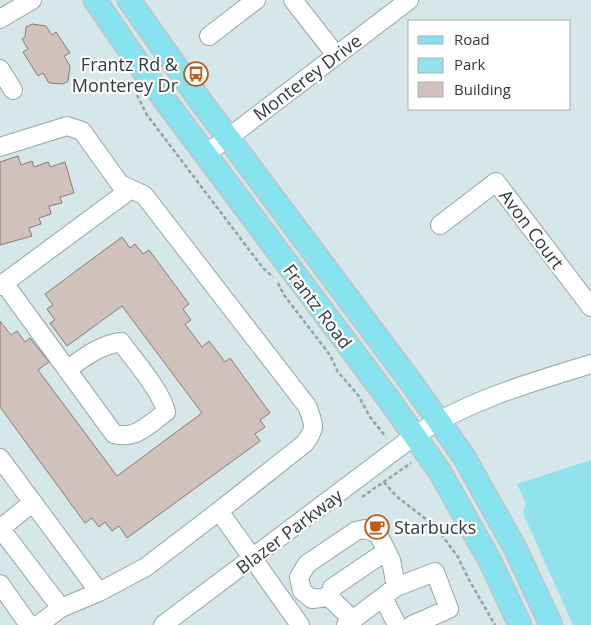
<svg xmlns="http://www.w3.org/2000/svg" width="591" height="625" viewBox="0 0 591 625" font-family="'Open Sans',sans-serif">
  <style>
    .green { fill: #92e2ee }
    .building { fill: #d0c1ba; stroke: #897b75 }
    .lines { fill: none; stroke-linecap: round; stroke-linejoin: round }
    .minor-casing { stroke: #95a6a8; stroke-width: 20 }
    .major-casing { stroke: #c2c4c4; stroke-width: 25 }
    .path { stroke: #95a3a4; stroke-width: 2.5; stroke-dasharray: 4 2.5; stroke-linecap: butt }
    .minor { stroke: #fff; stroke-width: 18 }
    .major { stroke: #87e3ef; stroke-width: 22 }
    .labels { text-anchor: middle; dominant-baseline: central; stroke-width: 4.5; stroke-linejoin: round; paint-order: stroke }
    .poi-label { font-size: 18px; fill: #333a3b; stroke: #fff; text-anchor: end }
    .street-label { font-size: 18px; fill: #333a3b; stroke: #fff }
  </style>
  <rect width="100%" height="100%" fill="#d5e7e9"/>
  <path class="green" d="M591,460V625H573L523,513L526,504L517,484Z"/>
  <path class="building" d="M32,24L46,26L52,35L56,32L70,53L64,56L70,66L68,81L63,84L49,83L43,73L38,76L23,52L28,49L22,39L25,37L26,27Z
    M18,156L21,165L32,161L34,167L48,162L50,167L65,162L74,193L60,197L62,203L49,206L51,214L39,218L41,224L29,228L32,236L0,245V162Z
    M122,237L130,248L135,244L143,254L149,250L189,304L183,309L191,320L185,324L202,347L209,341L225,362L230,358L270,413L260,420L265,427L255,434L260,441L127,538L119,526L112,531L105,522L99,527L92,518L85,523L0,407V321L11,335L17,331L25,342L30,338L49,362L38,370L117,476L202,413L122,306L67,346L50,323L55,320L47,309L53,305L45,294Z"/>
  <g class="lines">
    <g class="minor-casing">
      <path id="minor" d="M293,0L336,55
        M0,19L32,0
        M209,36L256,0
        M0,69L13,90
        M0,147L67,126L82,131L120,184L144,195L307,406C314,424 317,428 304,444L219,511L146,567L99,592L0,458
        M205,154L228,138L409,0
        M440,225L496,182L591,307
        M4,283L114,434C136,440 149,424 166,412C162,392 134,360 121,342C100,345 84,357 67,370
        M0,286L131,189
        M219,511L300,625
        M0,528L61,608L38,625
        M0,529L33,502
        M0,584L29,625
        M329,597L332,588L379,556L386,557L391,560
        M383,597L397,625
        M61,608L99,592
        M353,620L329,597L312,599L302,591L299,577L307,564L356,531L365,529L378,534L391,560L396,587
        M163,625L414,436C469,400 529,383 591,364
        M346,625L396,587L435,572L449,609L412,625"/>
    </g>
    <g class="major-casing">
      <path id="major" d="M95,0L149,79L390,401L440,472L490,561L520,625
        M129,0L199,99L413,385L464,457L515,548L551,625"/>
    </g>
    <path class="path" d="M137,95L147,115L263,268L273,277
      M278,283L284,295L330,355L338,372L358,395L370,417L386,437
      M384,482L396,496L435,526L458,557L468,578L495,625
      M362,497L411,463"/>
    <use href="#minor" class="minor"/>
    <use href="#major" class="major"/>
  </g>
  <defs>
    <g id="bus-ring" transform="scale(1.25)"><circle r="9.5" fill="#fff" stroke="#bc5b1c" stroke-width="1.5"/><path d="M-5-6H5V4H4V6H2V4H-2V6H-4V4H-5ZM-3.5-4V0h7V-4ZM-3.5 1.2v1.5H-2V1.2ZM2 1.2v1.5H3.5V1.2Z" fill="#bc5b1c"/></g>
    <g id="cafe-ring" transform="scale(1.25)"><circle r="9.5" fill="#fff" stroke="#bc5b1c" stroke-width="1.5"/><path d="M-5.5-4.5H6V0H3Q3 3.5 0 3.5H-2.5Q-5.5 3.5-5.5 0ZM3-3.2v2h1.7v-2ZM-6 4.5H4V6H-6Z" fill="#bc5b1c"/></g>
  </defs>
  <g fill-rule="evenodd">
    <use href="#bus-ring" x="196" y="74"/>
    <use href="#cafe-ring" x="377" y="527"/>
  </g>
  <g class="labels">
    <g class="poi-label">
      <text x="178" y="64">Frantz Rd &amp;<tspan x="178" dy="21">Monterey Dr</tspan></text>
      <text x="394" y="527" text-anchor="start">Starbucks</text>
    </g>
    <g class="street-label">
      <text transform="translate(307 77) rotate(-37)">Monterey Drive</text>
      <text transform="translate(532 229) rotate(53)">Avon Court</text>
      <text transform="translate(318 306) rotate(53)">Frantz Road</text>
      <text transform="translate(289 531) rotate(-37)">Blazer Parkway</text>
    </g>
  </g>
  <rect x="408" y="20" width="162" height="90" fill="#ffffff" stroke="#adb0b1"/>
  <rect x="418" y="36" width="25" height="8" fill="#87e3ef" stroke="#adb0b1"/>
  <text x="454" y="45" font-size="15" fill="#333a3b">Road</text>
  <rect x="418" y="58" width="25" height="15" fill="#92e2ee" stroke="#adb0b1"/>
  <text x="454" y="70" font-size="15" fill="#333a3b">Park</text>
  <rect x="418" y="82" width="25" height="15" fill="#d0c1ba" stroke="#adb0b1"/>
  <text x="454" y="95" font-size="15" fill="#333a3b">Building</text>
</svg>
